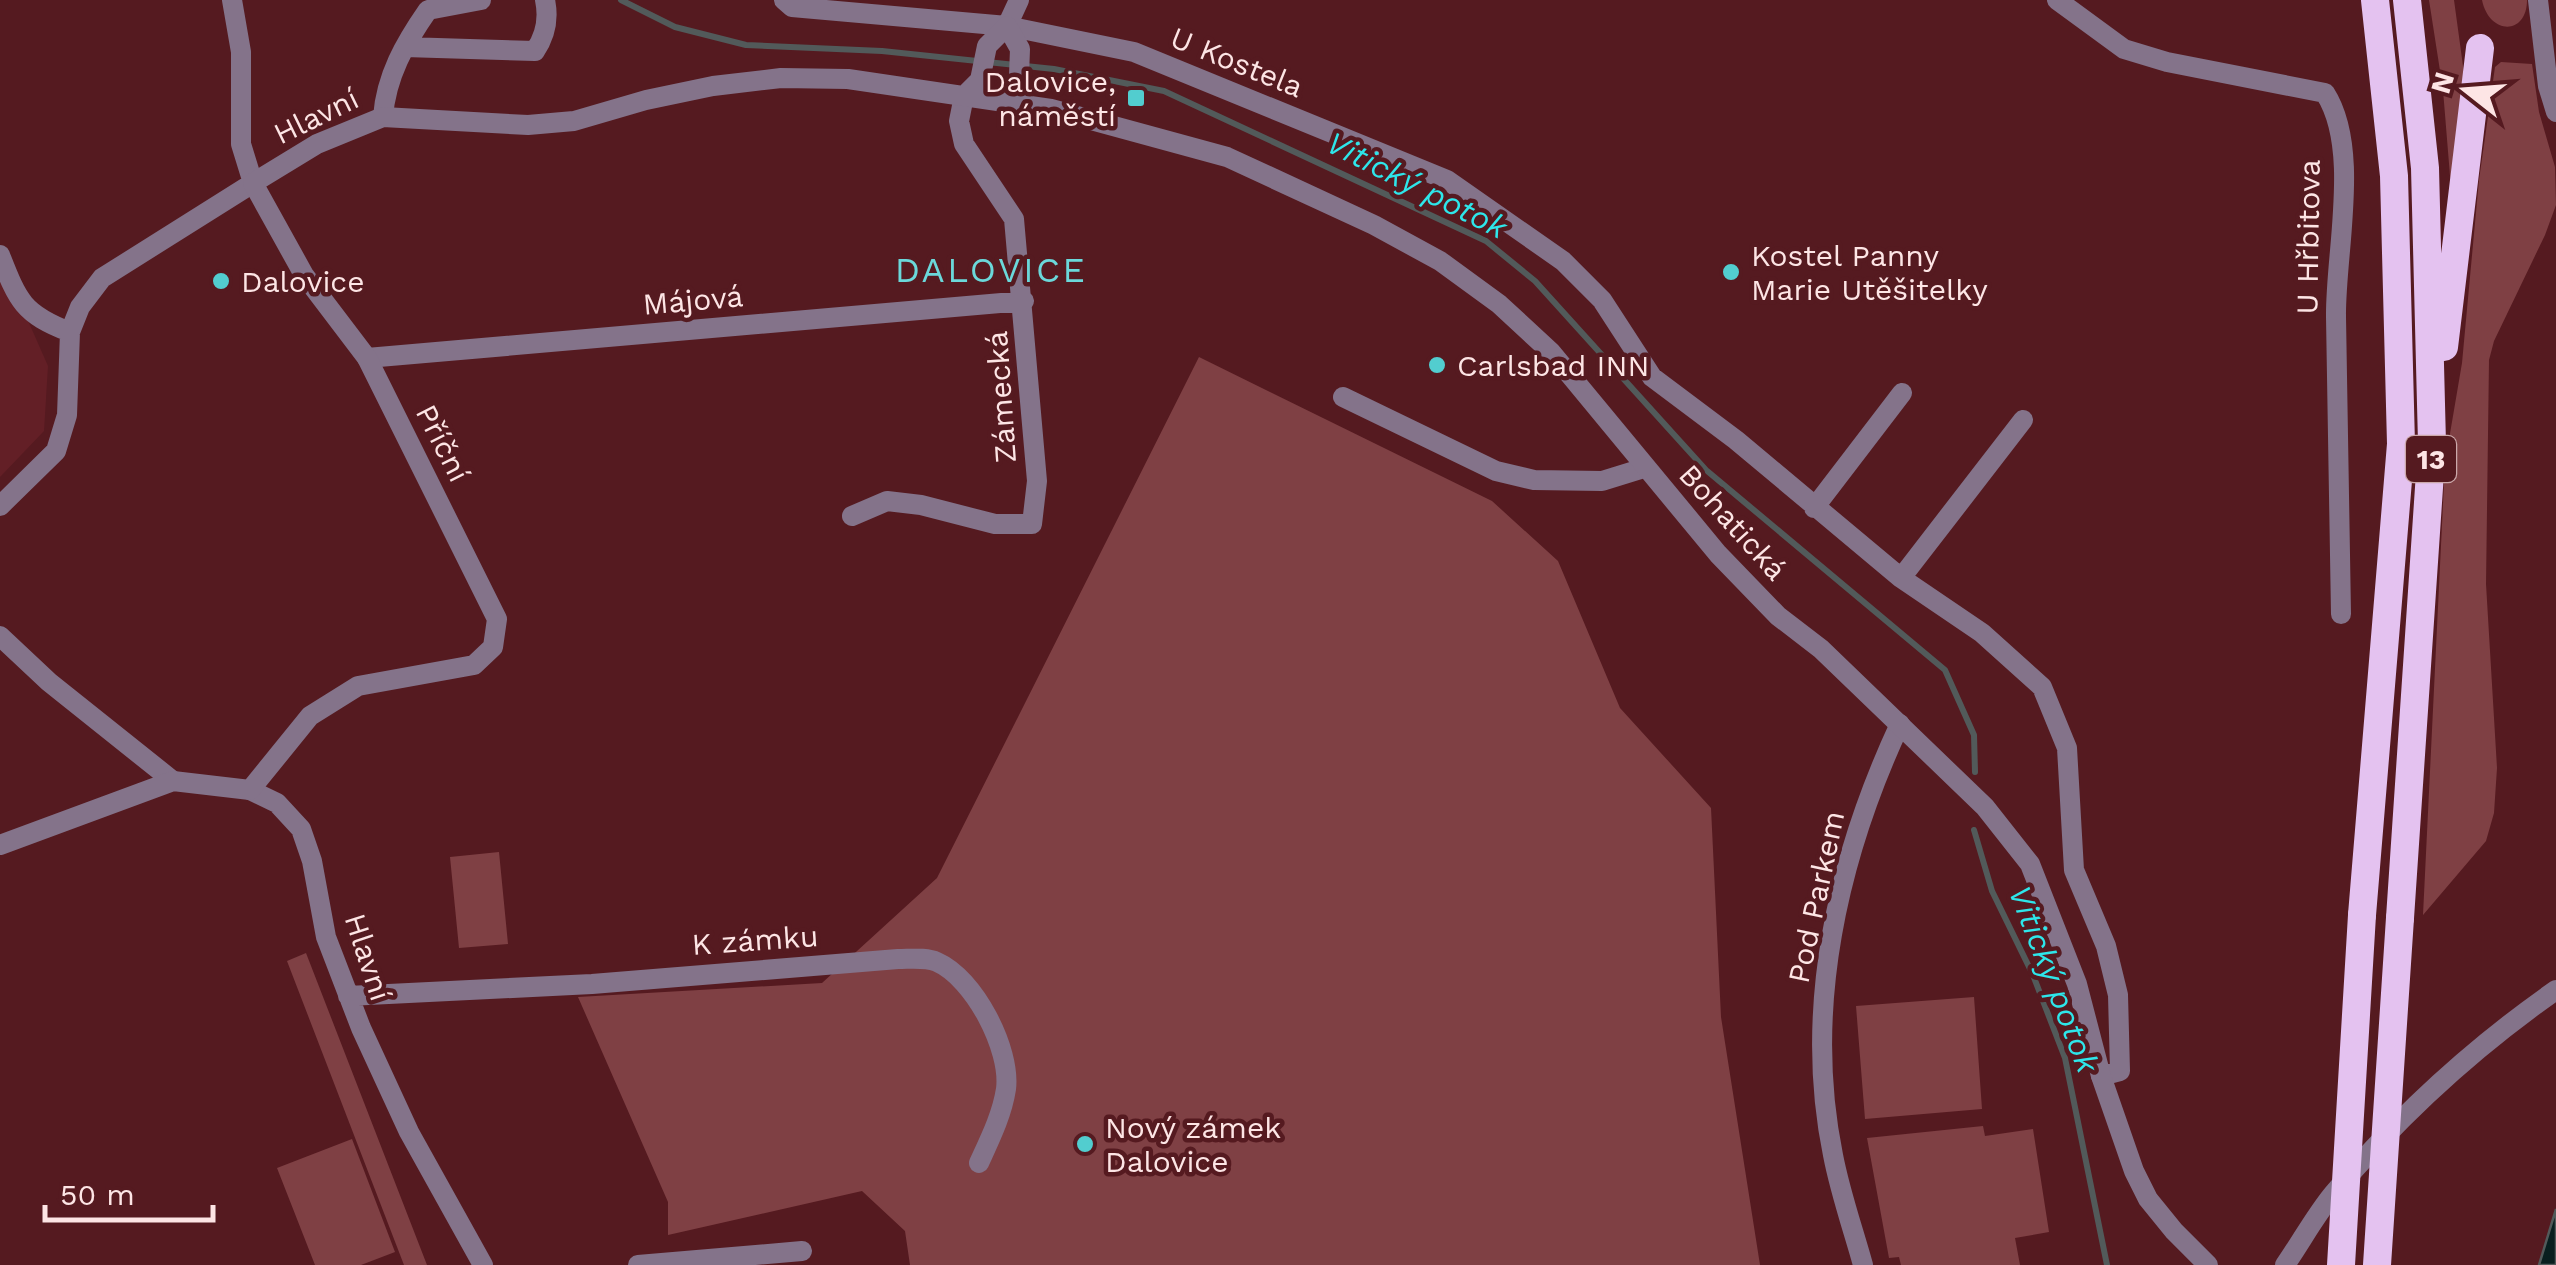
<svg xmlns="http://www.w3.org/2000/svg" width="2556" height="1265" viewBox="0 0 2556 1265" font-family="'Work Sans',sans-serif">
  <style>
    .built { fill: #631f26 }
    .green { fill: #7f4044 }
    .water { fill: #081f1f; stroke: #525a5a; stroke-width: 2.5 }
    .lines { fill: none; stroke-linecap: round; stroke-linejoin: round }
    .stream { stroke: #525a5a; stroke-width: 6 }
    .minor { stroke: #84738a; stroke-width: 20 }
    .tertiary { stroke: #84738a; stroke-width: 20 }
    .trunk { stroke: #e4c2f0; stroke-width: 28 }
    .trunk-bridge { stroke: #e4c2f0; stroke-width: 28 }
    .poi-dot { fill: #52cdcf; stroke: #551a20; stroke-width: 4 }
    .labels { text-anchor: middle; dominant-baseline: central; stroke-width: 9; stroke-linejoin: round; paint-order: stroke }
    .shield { fill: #551a20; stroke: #cba8aa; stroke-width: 2.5 }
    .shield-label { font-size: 28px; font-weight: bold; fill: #fde5e5 }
    .street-label { font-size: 30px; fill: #fde5e5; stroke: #551a20 }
    .poi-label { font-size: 30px; fill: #fde5e5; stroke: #551a20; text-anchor: start }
    .water-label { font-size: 32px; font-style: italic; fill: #2ee6ea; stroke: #551a20 }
    .quarter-label { font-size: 35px; letter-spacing: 2.5px; fill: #6bd8da; stroke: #551a20 }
  </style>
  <rect width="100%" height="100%" fill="#551a20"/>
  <path class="built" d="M0,257L48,366L44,431L0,477Z"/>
  <path class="green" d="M2429,0H2454L2466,88L2451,188L2443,90Z
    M2482,0H2527C2527,36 2489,35 2482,0Z
    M2501,62L2532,64L2539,112L2555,167L2556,205L2545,235L2494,341L2489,360L2486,584L2497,768L2494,813L2486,841L2423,915L2445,463L2462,363L2479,180L2495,67Z
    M1199,357L1492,501L1558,561L1620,708L1711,808L1721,1017L1760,1265H910L905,1231L862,1191L668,1235V1202L578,997L822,983L937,878Z
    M499,852L508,944L459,948L450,857Z
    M306,953L427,1265H404L287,961Z
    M1974,997L1982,1109L1865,1119L1856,1006Z
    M1983,1126L1985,1136L2033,1129L2049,1232L2015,1238L2020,1265H1901L1899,1257L1889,1258L1867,1138Z
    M352,1139L395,1252L361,1265H315L277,1168Z"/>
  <path class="water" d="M2556,1209V1265H2539Z"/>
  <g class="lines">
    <path class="stream" d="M621,0L675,27L746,45L882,51L1054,69L1164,91L1486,241L1535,281L1706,470L1945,670L1974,735L1975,772
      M1974,830L1992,891L2033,975L2065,1058L2107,1265"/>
    <path class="minor" d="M784,0L792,7L1007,26L1134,52L1447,180L1563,261L1602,300L1652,377L1736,440L1901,578L1982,633L2042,687L2067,748L2074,870L2106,946L2118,995L2120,1071L2101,1076
      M2057,0L2124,49L2167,62L2325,93C2361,149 2335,253 2336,317C2338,416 2340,515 2341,614
      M2538,0L2548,86L2556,112
      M1007,26L1019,0
      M405,47L535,51C546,35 549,19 545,0
      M383,117C386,76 405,43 428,10L481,0
      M0,255C18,301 23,314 70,332
      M367,358L1024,301
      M1343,397L1496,471L1534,480L1602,481L1644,468
      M0,506L56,451L67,415L70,332L80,307L102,278L253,183L241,144V52L232,0
      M1814,508L1902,393
      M852,516L887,501L921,505L995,524H1032L1037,481L1014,219L964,144L959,121L964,96
      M1901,578L2023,420
      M0,636L49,682L173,781
      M250,790L277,803L301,829L312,861L326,937L361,1028L409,1132L483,1265
      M348,996L592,984L898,959C911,959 926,957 937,962C974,978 1011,1049 1006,1089C1002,1115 990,1139 979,1163
      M638,1265L802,1251
      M1863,1265C1853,1229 1840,1192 1833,1155C1803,1008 1838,857 1900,724
      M2285,1265C2301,1242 2315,1216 2333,1194C2398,1117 2473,1048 2556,990"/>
    <path class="tertiary" d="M964,96L980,80L987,46L1007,26L1020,49L1018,102
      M0,845L173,781L250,790L310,716L358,686L474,665L493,647L497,619L367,358L304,275L253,183L317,144L383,117L528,125L574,121L646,100L713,86L781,78L848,79L1051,109L1227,157L1374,225L1440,261L1499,304L1551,352L1718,554L1778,616L1821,649L1985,807L2030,864L2077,984L2101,1076L2134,1171L2148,1199L2174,1231L2208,1265"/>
    <path class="trunk" d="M2444,347L2480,48
      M2362,915L2401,444L2394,176L2375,0
      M2400,918L2432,443L2425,168L2407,0"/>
    <path class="trunk-bridge" d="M2341,1265L2362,915
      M2377,1265L2400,918"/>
  </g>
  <g class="poi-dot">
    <rect x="1126" y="88" width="20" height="20" rx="5"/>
    <circle cx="1731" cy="272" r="10"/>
    <circle cx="221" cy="281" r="10"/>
    <circle cx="1437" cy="365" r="10"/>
    <circle cx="1085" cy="1144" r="10"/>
  </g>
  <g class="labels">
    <rect class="shield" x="2406" y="436" width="50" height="46" rx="8"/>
    <g class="shield-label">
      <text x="2431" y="459">13</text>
    </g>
    <g class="street-label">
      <text transform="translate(1237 62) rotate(22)">U Kostela</text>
      <text transform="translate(316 116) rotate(-26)">Hlavní</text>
      <text transform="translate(2308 237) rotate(-89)">U Hřbitova</text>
      <text transform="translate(693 300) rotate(-5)">Májová</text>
      <text transform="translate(1001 397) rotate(-94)">Zámecká</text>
      <text transform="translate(443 443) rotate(63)">Příční</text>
      <text transform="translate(1733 522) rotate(48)">Bohatická</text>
      <text transform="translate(1816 897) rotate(-78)">Pod Parkem</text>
      <text transform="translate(755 940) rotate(-4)">K zámku</text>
      <text transform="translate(368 957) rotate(72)">Hlavní</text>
    </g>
    <g class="poi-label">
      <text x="1116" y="81" text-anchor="end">Dalovice,<tspan x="1116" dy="34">náměstí</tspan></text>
      <text x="1751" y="255">Kostel Panny<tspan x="1751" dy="34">Marie Utěšitelky</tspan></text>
      <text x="241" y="281">Dalovice</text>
      <text x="1457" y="365">Carlsbad INN</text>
      <text x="1105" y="1127">Nový zámek<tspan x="1105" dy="34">Dalovice</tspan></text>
    </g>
    <g class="water-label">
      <text transform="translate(1417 185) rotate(27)">Vitický potok</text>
      <text transform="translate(2054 979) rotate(69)">Vitický potok</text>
    </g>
    <g class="quarter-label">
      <text x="991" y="270">DALOVICE</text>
    </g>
  </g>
  <g transform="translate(2466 90) rotate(287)" stroke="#551a20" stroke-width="8" paint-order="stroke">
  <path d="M0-8L18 38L0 25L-18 38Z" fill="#fde5e5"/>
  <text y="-15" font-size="28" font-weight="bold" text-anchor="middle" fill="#fde5e5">N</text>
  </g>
  <path d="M45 1205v15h168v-15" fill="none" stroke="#fde5e5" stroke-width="5"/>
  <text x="60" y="1205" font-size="30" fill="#fde5e5" stroke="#551a20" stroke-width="8" paint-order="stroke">50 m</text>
</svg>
